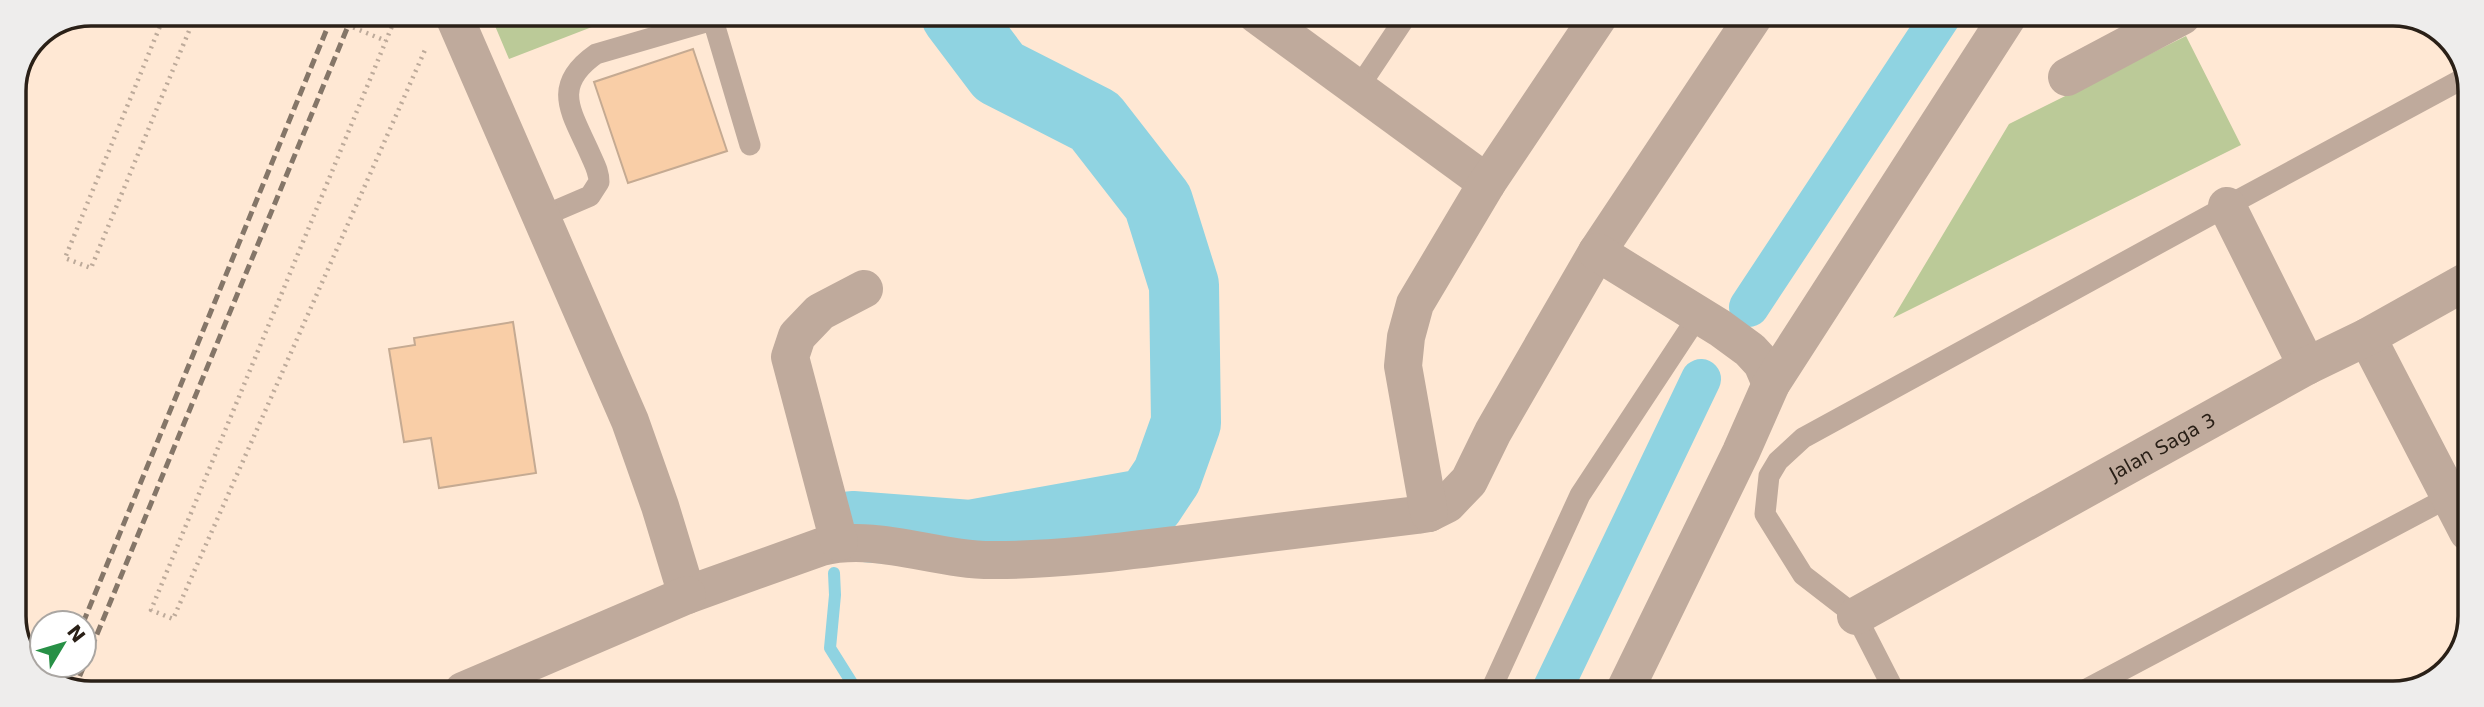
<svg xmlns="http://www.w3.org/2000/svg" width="2484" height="707" viewBox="0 0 2484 707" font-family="'DejaVu Sans',sans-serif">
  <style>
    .green { fill: #bbca98 }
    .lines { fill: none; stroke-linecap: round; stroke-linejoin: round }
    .stream { stroke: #8fd3e1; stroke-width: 12 }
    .canal { stroke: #8fd3e1; stroke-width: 40 }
    .river { stroke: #8fd3e1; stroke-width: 70 }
    .building { fill: #f9cea7; stroke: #c5aa92; stroke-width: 2 }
    .path { stroke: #bdaa9a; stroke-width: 4.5; stroke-dasharray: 2 5; stroke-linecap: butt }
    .service { stroke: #bfaa9c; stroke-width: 21 }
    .minor { stroke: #bfaa9c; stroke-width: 38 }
    .rail { stroke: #857668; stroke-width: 5; stroke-dasharray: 10 5; stroke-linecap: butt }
    .path-bridge { stroke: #bdaa9a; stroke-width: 4.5; stroke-dasharray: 2 5; stroke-linecap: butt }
    .labels { text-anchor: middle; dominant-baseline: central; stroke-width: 7; stroke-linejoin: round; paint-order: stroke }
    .street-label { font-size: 19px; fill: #2a2017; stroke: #fff }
    .rim { fill: none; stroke: #2a2017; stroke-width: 3.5 }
  </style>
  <rect width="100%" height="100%" fill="#ffe8d4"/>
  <path class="green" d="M490,14L623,15L509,59Z
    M2186,36L2241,145L1893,318L2009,124Z"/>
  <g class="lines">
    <path class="stream" d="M834,573L835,595L830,648L857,691"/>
    <path class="canal" d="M1749,307L1941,16
      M1551,692L1701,379"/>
    <path class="river" d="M852,526L970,535L1149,503L1167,476L1186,423L1184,285L1158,202L1095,121L999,72L956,15"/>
  </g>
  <path class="building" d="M693,49L727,151L628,183L594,82Z
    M513,322L536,473L439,488L431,438L404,442L389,349L415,345L414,338Z"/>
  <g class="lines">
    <path class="path" d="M165,14L65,258L91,268L196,14
      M397,14L151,610L173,619L425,50"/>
    <path class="service" d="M713,20L750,145
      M1359,87L1407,15
      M541,217L590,196L599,182C599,172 595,165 591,156C573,114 549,87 596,54L713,20L720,15
      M1490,692L1580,495L1698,316
      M1895,692L1856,616L1803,575L1765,514L1769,476L1778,461L1803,438L2227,206L2466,77
      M2079,693L2468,487"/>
    <g class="minor">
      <path d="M453,14L630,421L660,506L687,595L821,547C878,533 937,561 995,560C1061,560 1126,551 1191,543C1266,533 1342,524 1417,515L1429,513L1447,504L1469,481L1493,432L1597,252L1754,16"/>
      <path d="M1257,15L1487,183"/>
      <path d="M2067,77L2182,16"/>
      <path d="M2227,206L2307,366"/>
      <path d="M1597,252L1720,328L1750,350L1762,363L1771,384"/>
      <path d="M2367,337L2468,532"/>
      <path d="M1429,513L1403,366L1406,337L1415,304L1487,183L1599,16"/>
      <path d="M839,542L790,357L797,336L820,312L864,289"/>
      <path id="s1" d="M1856,616L2307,366L2367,337L2469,280"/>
      <path d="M463,691L687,595"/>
      <path d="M1624,692L1741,452L1771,384L2008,16"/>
    </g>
    <path class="rail" d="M83,623L333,14
      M58,682L66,665
      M74,690L353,14"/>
    <path class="path-bridge" d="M321,14L386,41"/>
  </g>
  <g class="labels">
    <g class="street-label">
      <text stroke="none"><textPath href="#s1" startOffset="350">Jalan Saga 3</textPath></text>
    </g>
  </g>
  <path d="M0 0H2484V707H0ZM91 26H2393A65 65 0 0 1 2458 91V616A65 65 0 0 1 2393 681H91A65 65 0 0 1 26 616V91A65 65 0 0 1 91 26Z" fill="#eeedec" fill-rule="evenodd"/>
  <path class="rim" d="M91 26H2393A65 65 0 0 1 2458 91V616A65 65 0 0 1 2393 681H91A65 65 0 0 1 26 616V91A65 65 0 0 1 91 26Z"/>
  <g transform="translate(63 644) rotate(52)"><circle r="33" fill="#ffffff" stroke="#aaa6a2" stroke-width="2"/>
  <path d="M0-5L12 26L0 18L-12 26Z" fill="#279046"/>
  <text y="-10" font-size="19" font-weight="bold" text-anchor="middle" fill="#2a2017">N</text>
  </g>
</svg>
